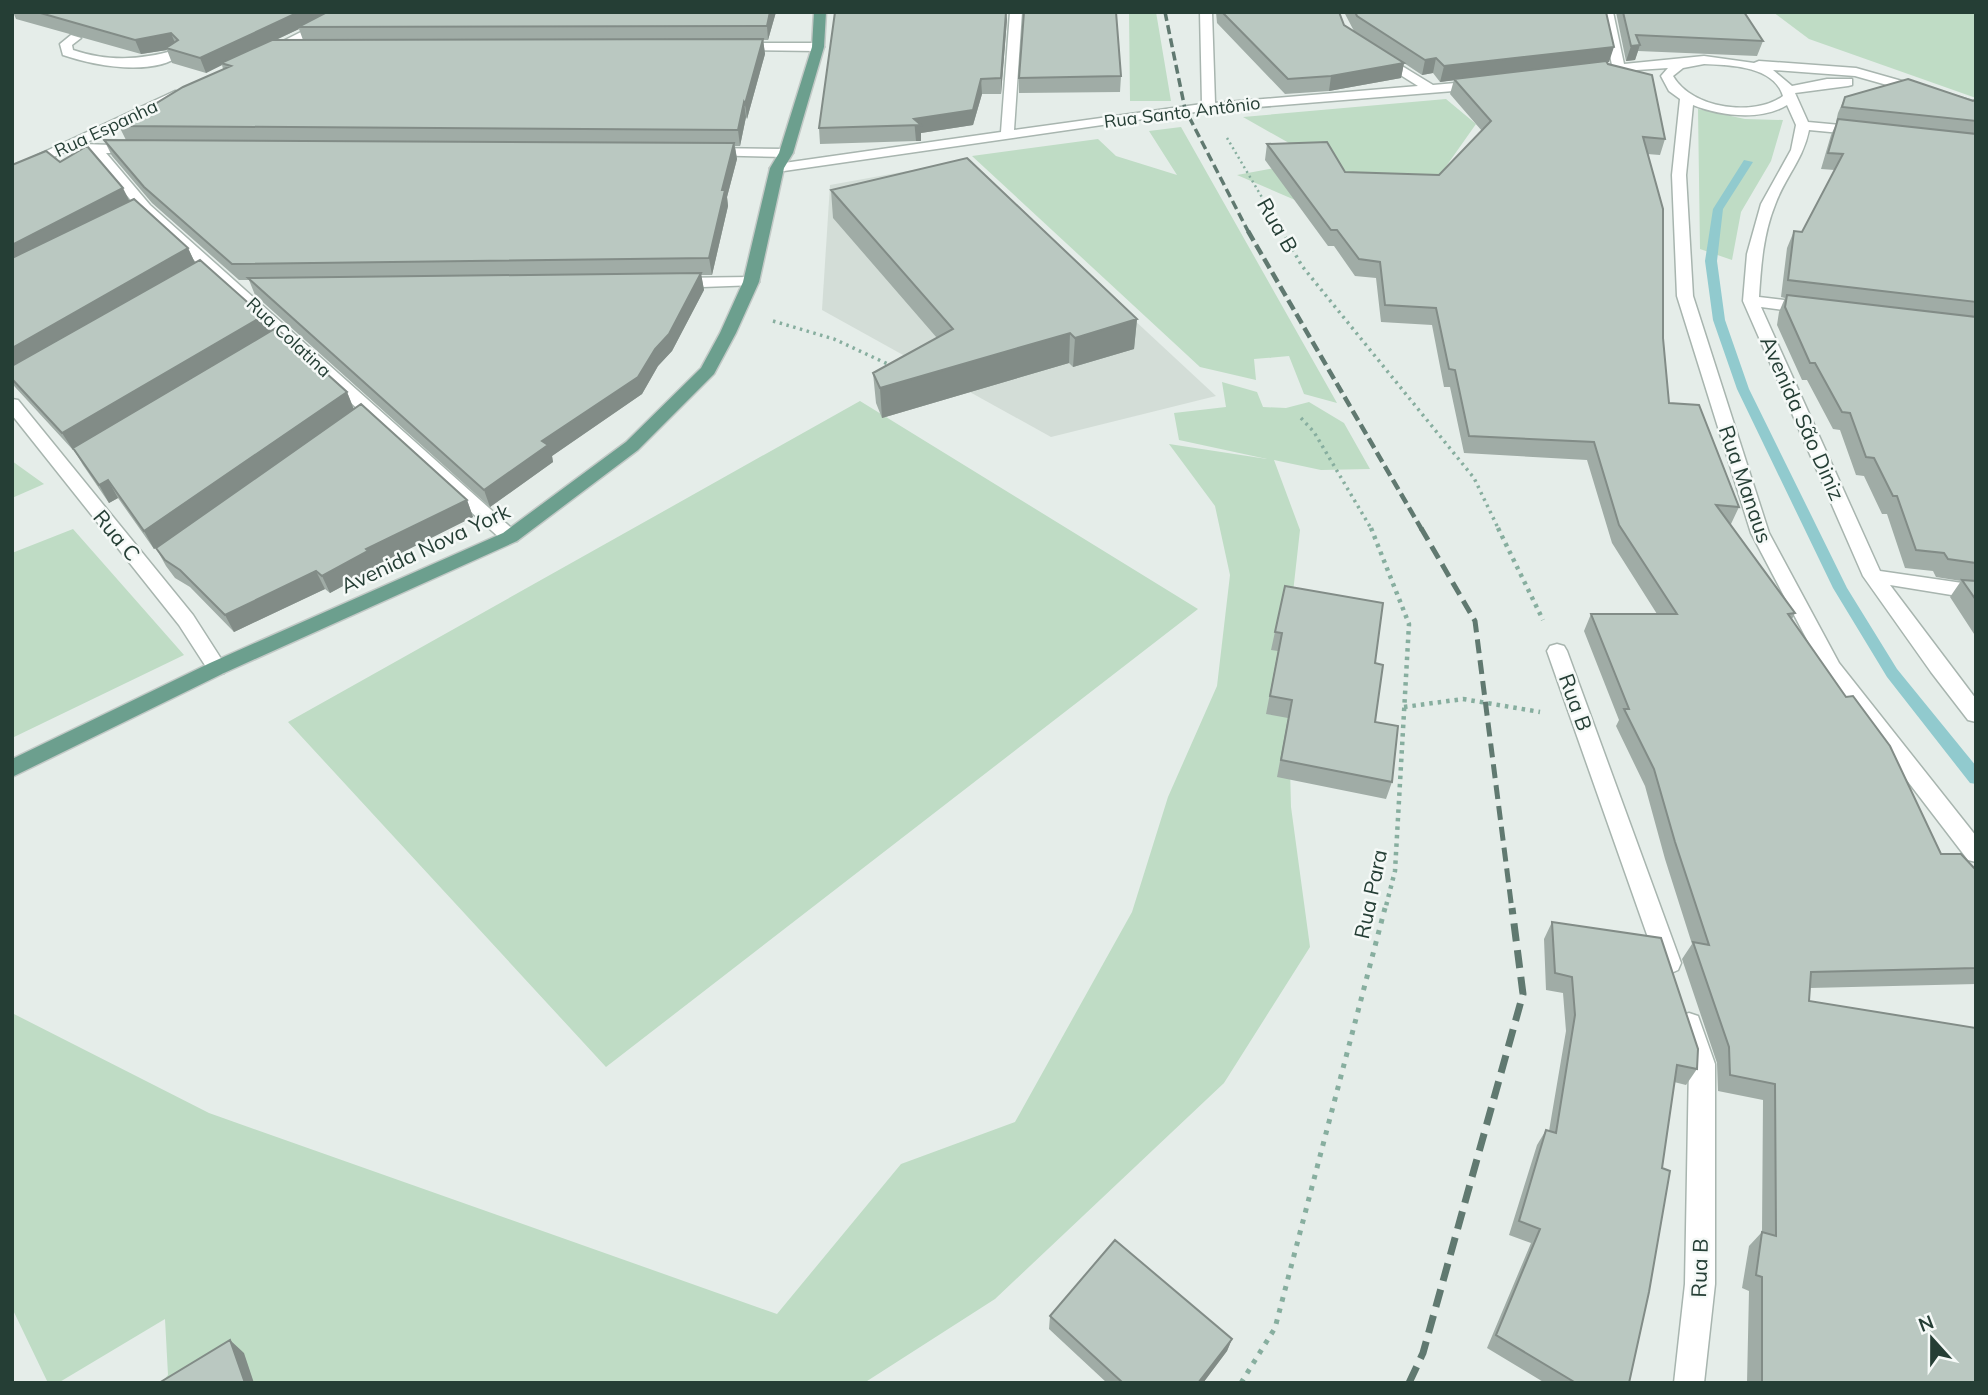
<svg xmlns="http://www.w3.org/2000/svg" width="1988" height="1395" viewBox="0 0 1988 1395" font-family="Mulish,sans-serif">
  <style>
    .built { fill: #d3ddd7 }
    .green { fill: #bfdcc5 }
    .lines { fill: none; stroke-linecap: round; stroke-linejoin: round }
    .stream { fill: #91cace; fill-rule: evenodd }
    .minor-casing { stroke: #a8b5af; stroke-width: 3 }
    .major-casing { stroke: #c2c9c6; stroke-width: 3 }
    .path-far3 { stroke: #87ae9f; stroke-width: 2.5; stroke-dasharray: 2 3.5; stroke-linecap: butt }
    .path-far2 { stroke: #87ae9f; stroke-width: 3.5; stroke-dasharray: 2.5 4.5; stroke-linecap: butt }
    .path-far1 { stroke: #87ae9f; stroke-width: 4.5; stroke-dasharray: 3.5 5; stroke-linecap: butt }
    .path { stroke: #87ae9f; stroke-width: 5; stroke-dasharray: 4.5 7; stroke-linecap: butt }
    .minor { fill: #fff; fill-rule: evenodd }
    .major { fill: #6c9f8e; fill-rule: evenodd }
    .rail-far3 { stroke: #607970; stroke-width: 3.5; stroke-dasharray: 9 4.5; stroke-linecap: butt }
    .rail-far2 { stroke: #607970; stroke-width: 4.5; stroke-dasharray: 11 5; stroke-linecap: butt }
    .rail-far1 { stroke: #607970; stroke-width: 5; stroke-dasharray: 14 7; stroke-linecap: butt }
    .rail { stroke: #607970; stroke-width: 7; stroke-dasharray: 18 9; stroke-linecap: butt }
    .wall { fill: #a0aca6; fill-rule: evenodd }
    .shaded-wall { fill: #828c87 }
    .building { fill: #bac8c1; stroke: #828c87; stroke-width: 2 }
    .labels { text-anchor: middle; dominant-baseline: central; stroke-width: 5; stroke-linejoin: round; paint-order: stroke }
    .far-street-label { font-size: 18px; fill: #253e35; stroke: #f5f9f7 }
    .street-label { font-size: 21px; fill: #253e35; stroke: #f5f9f7 }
  </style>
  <rect width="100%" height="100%" fill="#e5ede9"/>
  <path class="built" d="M963,161L1216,396L1051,437L822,310L830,185Z"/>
  <path class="green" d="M1129,12H1156L1171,101H1130Z
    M1773,12H1976V98L1809,39Z
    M1446,99L1476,124L1440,175L1464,190L1295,200L1237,175L1319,160L1243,117Z
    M1698,109L1745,119L1783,120L1771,161L1741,212L1732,260L1700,249Z
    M1181,127L1337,403L1304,394L1289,356L1254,359L1256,380L1200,367L972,156L1098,139L1116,156L1177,175L1149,131Z
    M1222,382L1257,392L1263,407L1286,408L1309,402L1344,423L1370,469L1321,470L1274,460L1300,530L1287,646L1291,807L1310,947L1224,1083L995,1299L864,1383H161L168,1375L165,1319L58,1383H48L12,1308V1013L209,1113L777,1314L901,1164L1015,1122L1132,912L1168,797L1217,686L1230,575L1215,506L1169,444L1267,459L1179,440L1174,413L1226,407Z
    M860,401L1198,609L606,1067L288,722Z
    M12,461L44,484L12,498Z
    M73,529L184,655L12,738V553Z"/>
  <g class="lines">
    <path class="stream" d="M1744,160L1753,162L1723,209L1717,261L1725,320L1749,389L1847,588L1897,669L1976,766V784L1970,783L1887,677L1833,588L1737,389L1713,320L1705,261L1713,209Z"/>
    <g class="minor-casing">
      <path id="minor" d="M341,12H357L271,55L261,52Z
        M1010,12H1022L1014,130L1202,104L1200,12H1212L1215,103L1418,86L1375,59L1373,56L1379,52L1433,85L1478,81L1484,85L1478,89L1185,113L777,172L770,168L777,164L1001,132Z
        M1601,12H1613L1624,64L1704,56L1754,63L1759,61L1856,68L1976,102V110L1855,76L1773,70L1792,86L1827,79H1852V85L1848,86L1795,93L1808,122L1862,127L1869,131L1862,135L1809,130C1803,160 1785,177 1775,205C1763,235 1761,266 1759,297L1808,303L1816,308L1808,313L1761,307L1880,571L1976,585V599L1890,585L1976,699V722L1968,720L1931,672L1863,576L1743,301L1747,254L1761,204L1791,150L1796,125L1787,105C1761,121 1720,116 1693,105L1686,175L1693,296L1769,533L1839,663L1976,836V862L1968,860L1824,672L1751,533L1677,296L1672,175L1680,99L1669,91L1661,76L1668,68L1589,73V67L1612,65ZM1704,64C1730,65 1774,66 1783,96C1754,117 1692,109 1673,76L1683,68Z
        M71,35L81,38L72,45L73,50C109,62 140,60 176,50L182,54C154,77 95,66 63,55L60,44Z
        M736,43H818L824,47L818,51L732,50L730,47Z
        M175,91L179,92V98L83,144L141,146L143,149L136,153H106L150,205L517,533L519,537L517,541H503L140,211L91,153L69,150L12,176V167Z
        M708,148L786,149L793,153L786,157L703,155V149Z
        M751,277L759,282L756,285L676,288L668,283L676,278Z
        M12,399L18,400L193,615L227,668L224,673L217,675L210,673L179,625L12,415Z
        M1557,644L1564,646L1567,651L1681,963L1678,970L1669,974L1660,970L1657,963L1547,651L1550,646Z
        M1689,1013L1698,1016L1715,1064V1284L1704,1383H1674L1685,1284L1689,1064L1676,1024L1680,1016Z"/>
    </g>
    <g class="major-casing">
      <path id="major" d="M814,12H826L824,47L793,153L784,168L759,282L736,333L714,374L638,450L517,541L224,673L12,777V759L210,663L503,533L626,442L701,368L720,333L743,282L770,168L779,153L812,47Z"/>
    </g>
    <path class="path-far3" d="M1227,138L1283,233"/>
    <path class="path-far2" d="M1282,231L1302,266L1474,478L1499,530
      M773,321L834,339L892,366
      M1301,418L1314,432L1372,530"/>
    <path class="path-far1" d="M1371,528L1409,624L1395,871L1385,910
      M1498,528L1543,620
      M1404,707L1463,699L1540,712"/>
    <path class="path" d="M1241,1383L1275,1328L1385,908"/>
    <use href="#minor" class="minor"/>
    <use href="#major" class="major"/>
    <path class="rail-far3" d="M1165,12L1185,109L1249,233"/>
    <path class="rail-far2" d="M1248,231L1422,530"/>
    <path class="rail-far1" d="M1421,528L1475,621L1512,910"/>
    <path class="rail" d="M1409,1383L1423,1353L1523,994L1512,908"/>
  </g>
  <path class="wall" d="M13,12H776L768,40H763L765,54L747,119L746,117L740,146H735L737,159L727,197L728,206L712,275H701L704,290L672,351L658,366L642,394L552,456L553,462L490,507L255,295L249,280H239L152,203L112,156L104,140H126L119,126L223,69L222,65L206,73L172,63L167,50L141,54L16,19ZM299,29L303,40H276Z
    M1216,12H1339L1344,25L1354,31L1344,12H1606L1609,62H1607L1665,139L1660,155L1647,154L1669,403L1739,507L1731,524H1730L1795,613L1792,619L1941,854L1976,870V984L1810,988L1809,1001L1976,1383H1747L1749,1291L1742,1288L1749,1246L1762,1232L1763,1100L1718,1091L1717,1063L1682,959L1692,944L1665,859L1645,786L1616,726L1619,720L1584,631L1591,614H1657L1612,543L1587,460L1464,453L1450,387H1444L1432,325L1381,322L1376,278L1355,276L1334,246H1328L1265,160L1267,144L1345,172L1439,175L1482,131L1450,94L1454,80L1440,82L1433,73L1422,75L1404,63L1401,78L1329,91L1285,94L1217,23Z
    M1616,12H1744L1763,41L1757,56L1638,51L1635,60L1626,61Z
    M1007,19L1001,94H982L973,125L921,133V141H916L820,144L819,128Z
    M1121,76L1120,92L1019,93V78Z
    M1845,97L1973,101L1976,99V637L1950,597L1961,581L1936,577L1933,571L1905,568L1887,514H1882L1864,476L1856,475L1840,430L1833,429L1807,380H1802L1777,325L1779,312L1785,298L1781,297L1787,248L1794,231L1802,232L1835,170L1821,169L1831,135L1837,122H1836L1838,113Z
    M60,162L129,201L188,248L195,263L263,316L270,332L347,392L354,409L467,500L473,517L375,566L376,568L330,593L325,589L234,632L190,587L175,578L166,566L156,548L270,468L154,549L118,498L109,503L83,465L74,450H73L15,387L12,383V165Z
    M831,190L1137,319L1134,349L1073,367L1069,363L882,418L876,403L873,373L937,338L833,218Z
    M1285,586L1375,722L1392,782L1386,799L1277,777L1288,718L1266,714L1278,651L1271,650Z
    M1552,922L1697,1069L1686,1085L1674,1082L1629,1383H1545L1487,1348L1531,1243L1509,1235L1537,1145L1546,1130L1549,1131L1566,1031L1563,993L1546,990L1544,939Z
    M1050,1316L1232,1339L1227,1351L1203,1383H1107L1049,1329Z"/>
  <path class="shaded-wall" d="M299,12H335L298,27L299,29L224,64L221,63L222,65L206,73L200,58Z
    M770,12H776L768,40L767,26Z
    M1006,12L1007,19L1001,94V78Z
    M171,33L177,48H166L167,50L141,54L135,40Z
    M763,39L765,54L747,119L745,104Z
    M1640,45L1635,60L1626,61L1631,46Z
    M1614,47L1609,62L1440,82L1444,66Z
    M1436,58L1433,73L1422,75L1425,60Z
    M1404,63L1401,78L1329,91L1331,76Z
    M981,79L982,94L973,125L921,133V141H916L914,119Z
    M744,102L746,117L740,146L738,130Z
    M734,143L737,159L727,197L728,206L712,275L709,258L722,190Z
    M123,188L131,204L12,266V245Z
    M188,248L196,265L12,371V348Z
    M701,273L704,290L672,351L658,366L642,394L552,456L553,462L490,507L484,490L542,441Z
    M263,316L271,333L73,450L62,433Z
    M1137,319L1134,349L1073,367L1075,338Z
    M1070,333L1069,363L882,418L880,388Z
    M347,392L354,410L154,549L144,531Z
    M108,480L118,498L109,503L99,485Z
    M467,500L473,517L375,566L376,568L330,593L322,576L366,549Z
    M316,571L325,589L234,632L225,615Z
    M1232,1339L1227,1351L1203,1383H1198Z
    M230,1340L244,1353L254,1383H245Z"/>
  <path class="building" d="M37,12H299L200,58L166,48L178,40L171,33L135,40Z
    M327,12H770L767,26L298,27Z
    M835,12H1006L1001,78L981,79L973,110L914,119L921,125L819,128Z
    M1024,12H1116L1121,76L1019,78Z
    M1222,12H1339L1344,25L1404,63L1331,76L1288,79Z
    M1355,12H1606L1614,47L1444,66L1436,58L1425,60L1357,16Z
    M1623,12H1744L1763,41L1636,35L1640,45L1631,46Z
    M763,39L745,104L744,102L738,130L119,126L183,87L231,66L221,63L272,40Z
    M1606,61L1608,64L1652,75L1665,139L1643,137L1663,209V338L1669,403L1699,405L1739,507L1716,505L1795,613L1788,614L1846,697L1853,696L1890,746L1941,854H1961L1976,870V968L1811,972L1809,1001L1976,1028V1383H1762V1277L1756,1275L1762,1232L1776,1236L1775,1084L1730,1075L1729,1047L1693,942L1709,945L1675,842L1654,769L1624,709H1629L1591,614H1677L1619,525L1594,442L1469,436L1455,370L1449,369L1436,308L1385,305L1380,262L1359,259L1337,230H1331L1267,144L1327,142L1345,172L1439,175L1491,121L1454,79Z
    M1908,79L1973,101L1976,99V121L1842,107L1845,97Z
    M1838,119L1976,134V302L1788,280L1794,231L1802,232L1843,154L1828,153Z
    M104,140L734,143L722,190H725L709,258L232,264L144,187Z
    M87,146L123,188L12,245V165L46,151L60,162Z
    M967,158L1137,319L1075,338L1070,333L880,388L873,373L953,329L831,190Z
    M134,199L188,248L12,348V258Z
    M200,260L263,316L62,433L12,379V366Z
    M701,273L669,334L655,349L638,377L542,441L548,445L484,490L248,278Z
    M1787,295L1976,317V563L1948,559L1944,553L1916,550L1897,496H1893L1874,458L1866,457L1850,413L1842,412L1815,363H1810L1785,307Z
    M276,328L347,392L144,531L108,480L99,485L73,448Z
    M361,404L467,500L366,549L368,551L322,576L316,571L225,615L180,570L165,560L156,548Z
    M1962,580L1976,581V600Z
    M1285,586L1383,603L1375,663L1383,665L1375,722L1398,726L1392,782L1281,760L1292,700L1270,696L1282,633L1275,632Z
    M1552,922L1661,938L1698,1049L1697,1069L1677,1065L1662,1168L1670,1171L1649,1292L1629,1383H1576L1496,1335L1540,1229L1519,1221L1546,1130L1556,1133L1575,1015L1572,977L1555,973Z
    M1115,1240L1232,1339L1198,1383H1123L1050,1316Z
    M230,1340L245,1383H159Z"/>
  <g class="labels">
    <g class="far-street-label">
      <text transform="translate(1182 112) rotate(-7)">Rua Santo Antônio</text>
      <text transform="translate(106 128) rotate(-25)">Rua Espanha</text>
      <text transform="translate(289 337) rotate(43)">Rua Colatina</text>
    </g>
    <g class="street-label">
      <text transform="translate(1278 225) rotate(60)">Rua B</text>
      <text transform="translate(1803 418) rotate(66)">Avenida São Diniz</text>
      <text transform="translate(1746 484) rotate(71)">Rua Manaus</text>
      <text transform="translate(117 535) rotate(50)">Rua C</text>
      <text transform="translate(425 548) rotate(-25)">Avenida Nova York</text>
      <text transform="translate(1576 702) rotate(70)">Rua B</text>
      <text transform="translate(1370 894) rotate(-78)">Rua Para</text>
      <text transform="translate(1699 1268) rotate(-88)">Rua B</text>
    </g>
  </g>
  <rect width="1988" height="1395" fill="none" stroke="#253e35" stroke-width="28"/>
  <g transform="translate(1932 1339) rotate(339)" stroke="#f5f9f7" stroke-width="5" paint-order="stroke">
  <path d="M0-5L12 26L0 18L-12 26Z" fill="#253e35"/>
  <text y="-10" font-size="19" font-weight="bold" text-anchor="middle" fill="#253e35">N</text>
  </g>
</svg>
